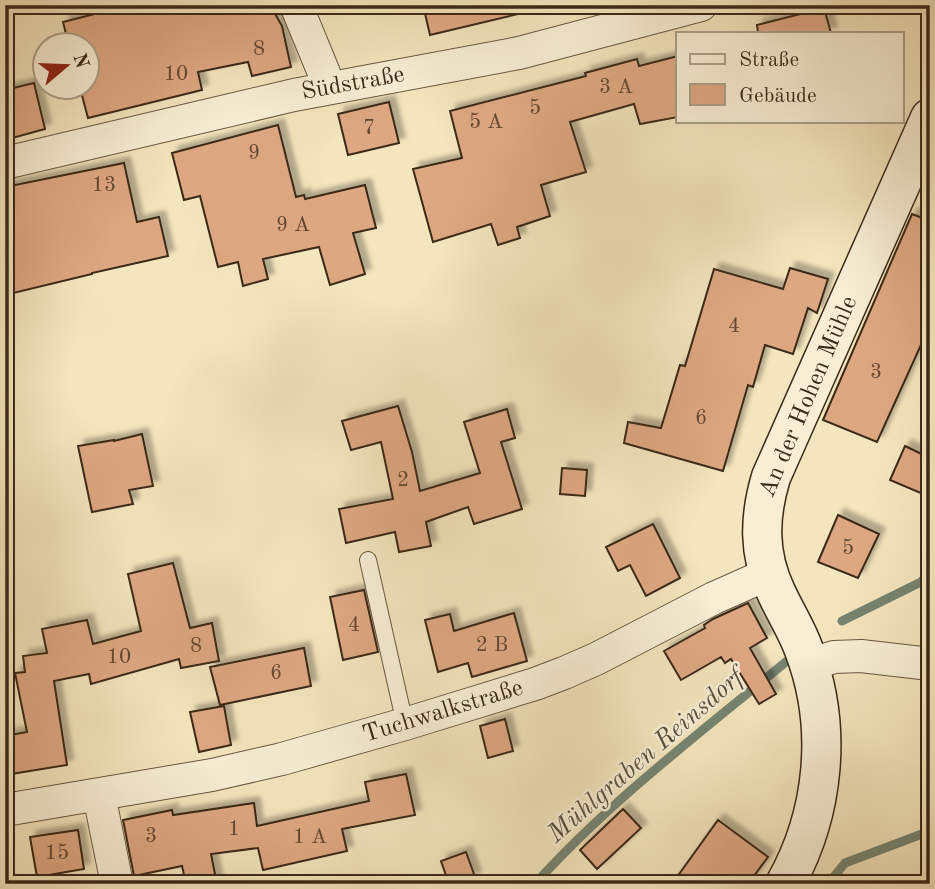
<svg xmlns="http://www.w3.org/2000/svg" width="935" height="889" viewBox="0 0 935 889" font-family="'Old Standard TT',serif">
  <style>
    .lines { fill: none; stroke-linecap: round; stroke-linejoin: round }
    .stream { stroke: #768471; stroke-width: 9 }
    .building { fill: #dda782; stroke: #3b2918; stroke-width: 2; filter: url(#shadow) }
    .lane-casing { stroke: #695841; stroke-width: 18 }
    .street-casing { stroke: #695841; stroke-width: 34 }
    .secondary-casing { stroke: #3b2918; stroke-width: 41 }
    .lane { stroke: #f7eed4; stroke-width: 16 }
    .street { stroke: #f7eed4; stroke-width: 32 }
    .secondary { stroke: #f7eed4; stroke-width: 38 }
    .labels { text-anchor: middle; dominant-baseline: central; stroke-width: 5; stroke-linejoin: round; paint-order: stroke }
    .number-label { font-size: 21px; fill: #644832 }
    .street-label { font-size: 24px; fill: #3b2918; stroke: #f7eed4 }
    .water-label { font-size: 26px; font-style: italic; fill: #544f3d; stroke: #f7eed4 }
  </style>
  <defs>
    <filter id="shadow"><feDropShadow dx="6" dy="-6" stdDeviation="2" flood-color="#0004"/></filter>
  </defs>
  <rect width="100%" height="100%" fill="#f3e5bd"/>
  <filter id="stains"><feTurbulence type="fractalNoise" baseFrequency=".00286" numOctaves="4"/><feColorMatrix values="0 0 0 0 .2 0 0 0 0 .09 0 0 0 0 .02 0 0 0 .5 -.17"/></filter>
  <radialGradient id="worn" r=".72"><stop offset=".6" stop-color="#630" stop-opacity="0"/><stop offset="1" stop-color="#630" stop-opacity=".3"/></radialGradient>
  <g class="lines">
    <path class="stream" d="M842,621L921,582L930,573
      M535,884C610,801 701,732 787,661
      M828,884L845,863L930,831"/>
  </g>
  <path class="building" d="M130,5H270L282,26L291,67L252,76L248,62L198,72L202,90L88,118L80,88H88V46H69L63,22Z
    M423,5H517L518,14L430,35Z
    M824,8L831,33H758L757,25Z
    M678,56V117L640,124L634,104L570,122L586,172L541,185L550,216L517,227L520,238L498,245L491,224L433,242L413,169L462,158L450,111L586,76L585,73L637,59L639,66Z
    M34,83L45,129L5,140V90Z
    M389,102L399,143L348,155L338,114Z
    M278,125L296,197L304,195L305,199L365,185L376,228L353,233L365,274L330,285L319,247L263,259L268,279L243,286L238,262L218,267L200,196L184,200L172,153Z
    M124,163L137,222L159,217L168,256L92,273V274L5,295V187Z
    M912,214L930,221V325L877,442L823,420Z
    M790,268L828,279L817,313L808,308L793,354L765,345L753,387L748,385L723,471L624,443L628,422L661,428L680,365L685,366L714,269L783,289Z
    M398,406L412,452L420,491L480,473L464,422L507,409L515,438L501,442L522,509L474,524L468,507L426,522L431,546L399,552L395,532L346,543L339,509L393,499L381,442L351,450L342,421Z
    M142,434L153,486L129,490L133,504L92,512L78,446L114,440V441Z
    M905,446L930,458V497L890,480Z
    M562,468L587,470L585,496L560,494Z
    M838,515L879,534L858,578L818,562Z
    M653,524L680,578L646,596L630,565L618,571L606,547Z
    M173,563L190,628L212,623L219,661L181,668L179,659L91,684L89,674L54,681L67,765L5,775V736L27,732L15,673L25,672L23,656L47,653L42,629L87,620L93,644L141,631L128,574Z
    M364,590L378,652L343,660L330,597Z
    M748,603L767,638L750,648L776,694L759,704L731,659L725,663L721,657L681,680L664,651L705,628L704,625L713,619Z
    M514,613L527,661L472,677L468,663L438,672L425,620L450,614L454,631Z
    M304,648L311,686L220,705L210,667Z
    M224,706L231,745L199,752L190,712Z
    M505,719L513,751L488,758L480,726Z
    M406,774L415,815L342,829L347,851L263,870L258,848L211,854L217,884H186L182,866L134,876L123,820L172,810L173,815L254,803L257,826L369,801L365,782Z
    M623,809L641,828L597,869L580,850Z
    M718,820L768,857L748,884H672Z
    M78,830L84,869L37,877L30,837Z
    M466,852L475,877L457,884H449L441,861Z"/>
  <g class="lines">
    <g class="lane-casing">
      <path id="lane" d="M368,560L405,724"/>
    </g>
    <g class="street-casing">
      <path id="street" d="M296,5L324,73L327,88
        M5,163L294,95L519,53L701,5
        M809,665L834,657L861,656L930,664
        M99,795L117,884
        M5,810L212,775L282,759L405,724L535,684L564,673L596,659L714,598L768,574"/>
    </g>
    <g class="secondary-casing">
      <path id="secondary" d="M785,884C825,813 833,726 804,650C797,630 785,612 776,592C758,554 759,517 771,477L930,118"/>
    </g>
    <use href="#lane" class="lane"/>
    <use href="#street" class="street"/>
    <use href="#secondary" class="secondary"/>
  </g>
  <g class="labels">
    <g class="number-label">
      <text x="259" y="49">8</text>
      <text x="176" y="74">10</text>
      <text x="616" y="87">3 A</text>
      <text x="535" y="108">5</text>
      <text x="486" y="122">5 A</text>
      <text x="369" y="128">7</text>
      <text x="254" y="153">9</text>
      <text x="104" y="185">13</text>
      <text x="293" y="225">9 A</text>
      <text x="734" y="326">4</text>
      <text x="876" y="372">3</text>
      <text x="701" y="418">6</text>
      <text x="403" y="480">2</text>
      <text x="848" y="548">5</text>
      <text x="354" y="625">4</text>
      <text x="492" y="645">2 B</text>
      <text x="196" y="646">8</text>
      <text x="119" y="657">10</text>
      <text x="276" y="673">6</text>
      <text x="234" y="829">1</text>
      <text x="151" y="836">3</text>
      <text x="310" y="837">1 A</text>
      <text x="57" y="853">15</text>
    </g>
    <g class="street-label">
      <text transform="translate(353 84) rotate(-10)">Südstraße</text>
      <text transform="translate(809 397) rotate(-67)">An der Hohen Mühle</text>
      <text transform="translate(443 712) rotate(-17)">Tuchwalkstraße</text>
    </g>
    <g class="water-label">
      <text transform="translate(646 756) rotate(-41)">Mühlgraben Reinsdorf</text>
    </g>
  </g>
  <rect width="935" height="889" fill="none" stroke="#f3e5bd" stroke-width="28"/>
  <rect x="7" y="7" width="921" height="875" fill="none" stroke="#3b2918" stroke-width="3.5"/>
  <rect x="14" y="14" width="907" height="861" fill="none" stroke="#3b2918" stroke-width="2"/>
  <rect x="676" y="32" width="228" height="91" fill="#f7eed4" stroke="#ac9f89" stroke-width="2"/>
  <rect x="690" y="54" width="35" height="10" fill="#f7eed4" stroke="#ac9f89" stroke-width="2"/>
  <text x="739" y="66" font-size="21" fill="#3b2918">Straße</text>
  <rect x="690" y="84" width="35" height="21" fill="#dda782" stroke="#ac9f89" stroke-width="2"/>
  <text x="739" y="102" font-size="21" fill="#3b2918">Gebäude</text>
  <g transform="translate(66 66) rotate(71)"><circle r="33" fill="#f7eed4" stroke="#ac9f89" stroke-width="2"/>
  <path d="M0-5L12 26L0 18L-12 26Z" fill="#8f2418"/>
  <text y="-10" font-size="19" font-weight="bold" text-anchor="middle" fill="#3b2918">N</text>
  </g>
  <rect width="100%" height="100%" filter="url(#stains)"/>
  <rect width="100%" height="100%" fill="url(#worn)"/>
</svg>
